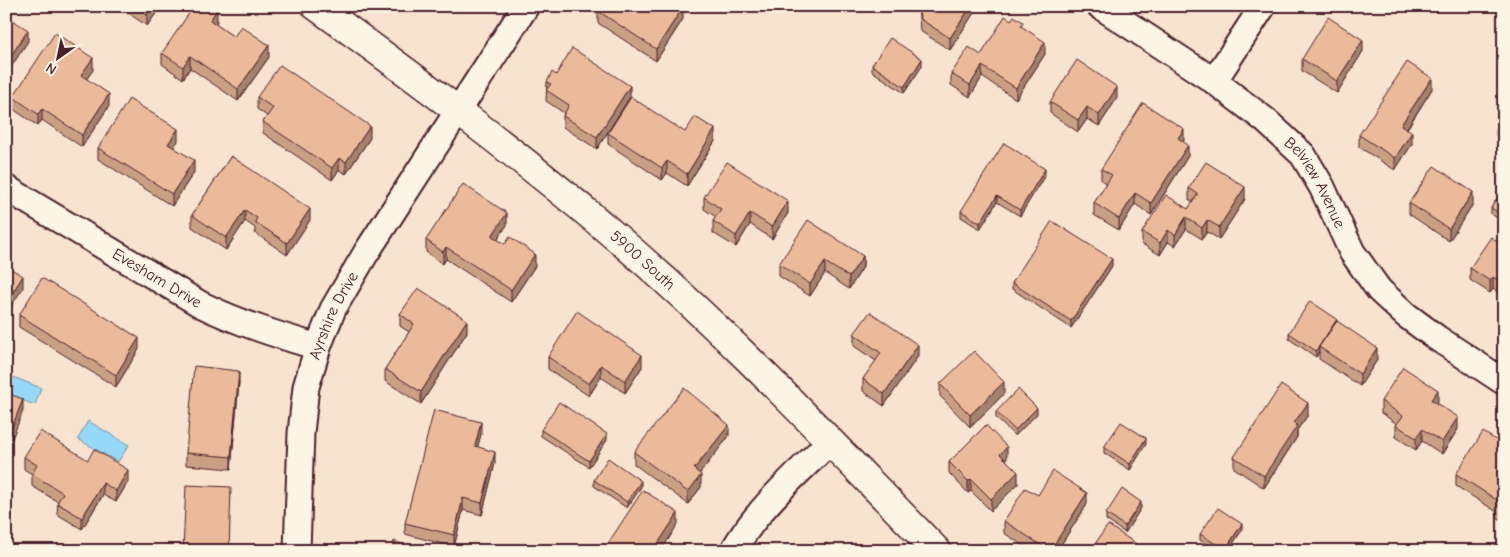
<svg xmlns="http://www.w3.org/2000/svg" width="1510" height="557" viewBox="0 0 1510 557" font-family="'Comic Neue',sans-serif">
  <style>
    .water { fill: #96d8f8; stroke: #788ea6 }
    .lines { fill: none; stroke-linecap: round; stroke-linejoin: round }
    .street-casing { stroke: #4a1f2b; stroke-width: 29 }
    .secondary-casing { stroke: #4a1f2b; stroke-width: 31 }
    .street { stroke: #fcf5e5; stroke-width: 25 }
    .secondary { stroke: #fcf5e5; stroke-width: 28 }
    .wall { fill: #caa085; stroke: #4a1f2b }
    .shaded-wall { fill: #a4826c; stroke: #4a1f2b }
    .building { fill: #ebba9b; stroke: #4a1f2b }
    .labels { text-anchor: middle; dominant-baseline: central; stroke-width: 4; stroke-linejoin: round; paint-order: stroke }
    .street-label { font-size: 16px; fill: #4a1f2b; stroke: #fcf5e5 }
  </style>
  <rect width="100%" height="100%" fill="#f7e3cf"/>
  <filter id="ink" filterUnits="userSpaceOnUse"><feTurbulence type="fractalNoise" baseFrequency=".02" numOctaves="2"/><feDisplacementMap in="SourceGraphic" scale="10" xChannelSelector="R" yChannelSelector="G"/><feConvolveMatrix kernelMatrix="1 2 1 2 8 2 1 2 1" color-interpolation-filters="sRGB"/></filter>
  <g filter="url(#ink)">
    <path class="water" d="M8,375L41,388L35,405L6,394V379Z
      M88,421L129,445L118,462L78,439Z"/>
    <g class="lines">
      <g class="street-casing">
        <g id="street">
          <path id="s1" d="M1100,6L1214,81L1265,120L1303,155L1322,187L1352,252L1379,290L1406,315L1437,338L1504,382"/>
          <path d="M1214,81L1263,6"/>
          <path id="s2" d="M6,188L200,304C239,323 277,335 318,347"/>
          <path id="s3" d="M297,551L301,433L306,387L318,347L333,309L366,253L526,6"/>
          <path d="M733,551C756,510 796,474 830,442"/>
        </g>
      </g>
      <g class="secondary-casing">
        <g id="secondary">
          <path id="s4" d="M316,6C418,80 520,155 616,237C730,334 832,444 937,551"/>
        </g>
      </g>
      <use href="#street" class="street"/>
      <use href="#secondary" class="secondary"/>
    </g>
    <path class="wall" d="M118,6H161L147,26Z
      M918,6H977V8L950,50L920,31Z
      M598,11L683,19L656,61L598,23Z
      M6,16L28,41L7,73H6Z
      M1011,20L1023,28L1045,54L1016,99L982,77L970,97L951,85V74L981,55Z
      M217,21L215,24L234,37L269,57L238,101L190,68L183,79L162,64V53Z
      M1363,51L1337,93L1302,71V59Z
      M872,65L922,66L904,93L872,71Z
      M93,70L86,79L109,106L82,147L42,120L38,126L13,109V97Z
      M556,75L630,97L597,149L563,127V116L564,113L546,101L547,82Z
      M1432,89L1407,129L1412,144L1395,170L1359,147V135Z
      M257,97L370,138L346,174L339,170L332,180L263,133V122L267,116L257,109Z
      M1117,98L1099,126L1087,119L1078,132L1050,113V102Z
      M1504,119V142L1496,136V130Z
      M685,132L715,141L687,186L667,173L662,180L608,144V133Z
      M1184,140L1183,142L1188,156L1151,215L1135,204L1119,230L1094,215V203L1106,184L1101,180V169Z
      M178,141L173,147L194,172L172,206L98,159V148Z
      M231,156L310,220L287,255L255,233V228L245,221L226,250L192,227V215Z
      M1045,175L1020,216L997,202L980,229L961,217V211Z
      M1504,187V222L1491,214V208Z
      M1189,188L1245,199L1219,239L1207,232L1202,239L1186,229L1175,246L1168,242L1160,255L1142,244V232L1188,209L1193,202L1189,200Z
      M704,197L788,213L772,239L750,224L736,247L713,233V221L716,217L704,209Z
      M1409,203L1473,204L1449,241L1409,214Z
      M507,225L497,239L535,266L511,302L446,259L443,264L426,252V240Z
      M1504,246V296L1493,289L1490,293L1470,280V268Z
      M863,256V267L849,289L825,273L810,296L779,276V264Z
      M1112,266L1071,328L1012,289V283Z
      M400,314L467,332L421,404L385,381V369L409,332L400,326Z
      M19,315L139,349L116,387L19,327Z
      M1337,321L1377,360L1360,386L1319,359V352L1316,357L1289,339V333Z
      M854,334L918,356L884,406L863,391V379L876,361L854,346Z
      M548,357L642,367L625,393L601,377L589,396L548,369Z
      M239,382L231,469L186,465V453Z
      M940,384L1004,394L970,427L940,396Z
      M1381,401L1438,402L1437,403L1458,429L1442,454L1422,441L1416,450L1396,437V425L1397,424L1381,413Z
      M996,412L1037,414L1015,436L996,418Z
      M1308,415L1297,430V437L1264,488L1234,468V457Z
      M541,430L607,440L589,467L541,436Z
      M481,434L477,447L495,463L482,515L463,510L454,547L405,534V523Z
      M729,436L699,474L701,487L688,504L634,464V452Z
      M1146,444L1130,470L1104,453V447Z
      M1504,445V522L1497,517V512L1456,486V474Z
      M24,457L88,460L128,482L116,502L103,495L82,529L57,514L58,502L32,486V474L24,469Z
      M1007,458L1006,460L1018,484L991,511L971,491L968,493L949,473V462Z
      M594,480L641,487L627,508L594,486Z
      M1038,495L1087,504L1057,551H1032L1004,533V521Z
      M1141,508L1125,533L1106,520V514Z
      M1242,530L1228,551H1216L1200,540V534Z"/>
    <path class="shaded-wall" d="M153,6H161L147,26V15Z
      M971,6H977V8L950,50V38Z
      M683,7V19L656,61V49Z
      M217,10V21L210,32V20Z
      M28,30V41L7,73V62Z
      M1363,40V51L1337,93V81Z
      M1045,42V54L1016,99V88Z
      M269,45V57L238,101V89Z
      M190,56V68L183,79V67Z
      M93,58V70L81,87V75Z
      M922,59V66L904,93V87Z
      M982,66V77L970,97V85Z
      M1432,78V89L1401,137V125Z
      M630,86V97L597,149V137Z
      M1117,87V98L1099,126V115Z
      M109,94V106L82,147V135Z
      M1087,107V119L1078,132V120Z
      M42,109V120L38,126V114Z
      M370,126V138L346,174V162Z
      M178,129V141L168,156V144Z
      M715,129V141L687,186V174Z
      M1184,129V140L1178,150V138Z
      M1412,132V144L1395,170V158Z
      M1188,145V156L1151,215V203Z
      M339,158V170L332,180V168Z
      M194,160V172L172,206V194Z
      M667,161V173L662,180V168Z
      M1045,169V175L1020,216V210Z
      M1245,187V199L1219,239V227Z
      M1473,192V204L1449,241V229Z
      M1135,193V204L1119,230V219Z
      M997,196V202L980,229V223Z
      M788,201V213L772,239V227Z
      M310,209V220L287,255V243Z
      M245,210V221L226,250V238Z
      M507,213V225L492,247V236Z
      M750,213V224L736,247V236Z
      M1186,217V229L1175,246V235Z
      M1207,220V232L1202,239V228Z
      M1168,230V242L1160,255V243Z
      M446,247V259L443,264V252Z
      M535,254V266L511,302V290Z
      M863,256V267L849,289V277Z
      M1112,259V266L1071,328V321Z
      M825,262V273L810,296V284Z
      M23,276V288L6,314V303Z
      M1493,277V289L1490,293V281Z
      M1337,319V325L1319,347V352L1316,357V351Z
      M467,320V332L421,404V392Z
      M139,338V349L116,387V375Z
      M918,345V356L884,406V394Z
      M1377,348V360L1360,386V374Z
      M642,355V367L625,393V381Z
      M601,365V377L589,396V384Z
      M239,371V382L231,469V457Z
      M1004,382V394L970,427V415Z
      M1438,390V402L1431,412V400Z
      M23,399V411L6,454V443Z
      M1308,403V415L1297,430V437L1264,488V476L1294,423Z
      M1037,408V414L1015,436V430Z
      M1458,417V429L1442,454V442Z
      M481,422V434L475,458V446Z
      M729,425V436L694,481V469Z
      M1422,429V441L1416,450V438Z
      M607,434V440L589,467V461Z
      M1146,438V444L1130,470V464Z
      M1007,447V458L1000,466V454Z
      M495,452V463L482,515V503Z
      M128,470V482L116,502V491Z
      M1018,472V484L991,511V499Z
      M701,475V487L688,504V492Z
      M971,479V491L968,493V481Z
      M641,481V487L627,508V502Z
      M103,483V495L82,529V518Z
      M1087,493V504L1057,551H1050Z
      M463,498V510L454,547V535Z
      M1141,502V508L1125,533V526Z
      M678,513V524L661,551H653Z
      M1242,524V530L1228,551H1225Z
      M1138,545V551H1134Z"/>
    <path class="building" d="M135,6H153L147,15Z
      M194,6H212L217,10L210,20L234,37L241,26L269,45L238,89L190,56L183,67L162,53Z
      M602,6H681L683,7L656,49L598,11Z
      M919,6H971L950,38L920,19Z
      M6,16L28,30L7,62L6,61Z
      M1005,16L1011,20L1014,16L1023,22L1021,26L1045,42L1016,88L982,66L970,85L951,74L969,47L981,55Z
      M1328,17L1363,40L1337,81L1302,59Z
      M55,33L93,58L81,75L109,94L82,135L42,109L38,114L13,97Z
      M890,38L922,59L904,87L872,65Z
      M572,48L630,86L597,137L563,116L569,105L546,90L551,84L547,82L552,72L556,75Z
      M1077,60L1117,87L1099,115L1087,107L1078,120L1050,102Z
      M1407,62L1432,78L1401,125L1412,132L1395,158L1359,135Z
      M280,65L370,126L346,162L339,158L332,168L263,122L273,108L257,97Z
      M631,97L685,132L695,117L715,129L687,174L667,161L662,168L608,133Z
      M129,99L178,129L168,144L194,160L172,194L98,148Z
      M1143,103L1184,129L1178,138L1188,145L1151,203L1135,193L1119,219L1094,203L1112,175L1101,169Z
      M1504,119V136L1496,130Z
      M1004,143L1045,169L1020,210L997,196L980,223L961,211Z
      M231,156L310,209L287,243L255,222L257,218L245,210L226,238L192,215Z
      M727,162L788,201L772,227L750,213L736,236L713,221L721,209L704,197Z
      M1206,162L1245,187L1219,227L1207,220L1202,228L1186,217L1175,235L1168,230L1160,243L1142,232L1166,195L1188,209L1198,194L1189,188Z
      M1434,166L1473,192L1449,229L1409,203Z
      M463,184L507,213L492,236L505,244L510,237L535,254L511,290L446,247L443,252L426,240Z
      M1504,187V216L1491,208Z
      M808,220L863,256L849,277L825,262L810,284L779,264Z
      M1052,221L1112,259L1071,321L1012,283Z
      M1491,237L1504,246V284L1493,277L1490,281L1470,268Z
      M6,266L23,276L6,303Z
      M42,278L139,338L116,375L19,315Z
      M418,288L467,320L421,392L385,369L414,324L400,314Z
      M1310,301L1337,319L1316,351L1289,333Z
      M577,311L642,355L625,381L601,365L589,384L548,357Z
      M870,312L918,345L884,394L863,379L881,353L854,334Z
      M1337,321L1377,348L1360,374L1319,347Z
      M974,351L1004,382L970,415L940,384Z
      M194,366L239,371L231,457L186,453Z
      M1403,367L1438,390L1431,400L1458,417L1442,442L1422,429L1416,438L1396,425L1403,416L1381,401Z
      M1281,385L1308,403L1294,423L1297,426L1264,476L1234,457Z
      M684,388L729,425L694,469L701,475L688,492L634,452Z
      M1018,389L1037,408L1015,430L996,412Z
      M6,393L23,399L6,443Z
      M559,402L607,434L589,461L541,430Z
      M434,410L481,422L475,446L495,452L482,503L463,498L454,535L405,523Z
      M1121,422L1146,438L1130,464L1104,447Z
      M986,425L1007,447L1000,454L1018,472L991,499L971,479L968,481L949,462Z
      M40,431L88,460L94,449L128,470L116,491L103,483L82,518L57,503L63,493L32,474L37,465L24,457Z
      M1483,432L1504,445V510L1497,506L1500,502L1456,474Z
      M608,458L641,481L627,502L594,480Z
      M1053,471L1087,493L1050,551L1004,521L1025,488L1038,495Z
      M186,485L231,487L229,551H183Z
      M1122,489L1141,502L1125,526L1106,514Z
      M643,490L678,513L653,551H603Z
      M1218,508L1242,524L1225,550L1200,534Z
      M1108,525L1138,545L1134,551H1090Z
      M394,541L420,551H391Z
      M826,543L838,551H821Z"/>
  </g>
  <g class="labels">
    <g class="street-label">
      <text stroke="none"><textPath href="#s1" startOffset="282">Belview Avenue</textPath></text>
      <text stroke="none"><textPath href="#s4" startOffset="414">5900 South</textPath></text>
      <text stroke="none"><textPath href="#s2" startOffset="176">Evesham Drive</textPath></text>
      <text stroke="none"><textPath href="#s3" startOffset="241">Ayrshire Drive</textPath></text>
    </g>
  </g>
  <rect width="1510" height="557" fill="none" stroke="#fcf5e5" stroke-width="25"/>
  <rect x="12" y="12" width="1485" height="532" fill="none" stroke="#4a1f2b" stroke-width="2" filter="url(#ink)"/>
  <g transform="translate(58 58) rotate(213)" stroke="#fcf5e5" stroke-width="4" paint-order="stroke">
  <path d="M0-4L9 19L0 12L-9 19Z" fill="#4a1f2b"/>
  <text y="-8" font-size="14" font-weight="bold" text-anchor="middle" fill="#4a1f2b">N</text>
  </g>
</svg>
